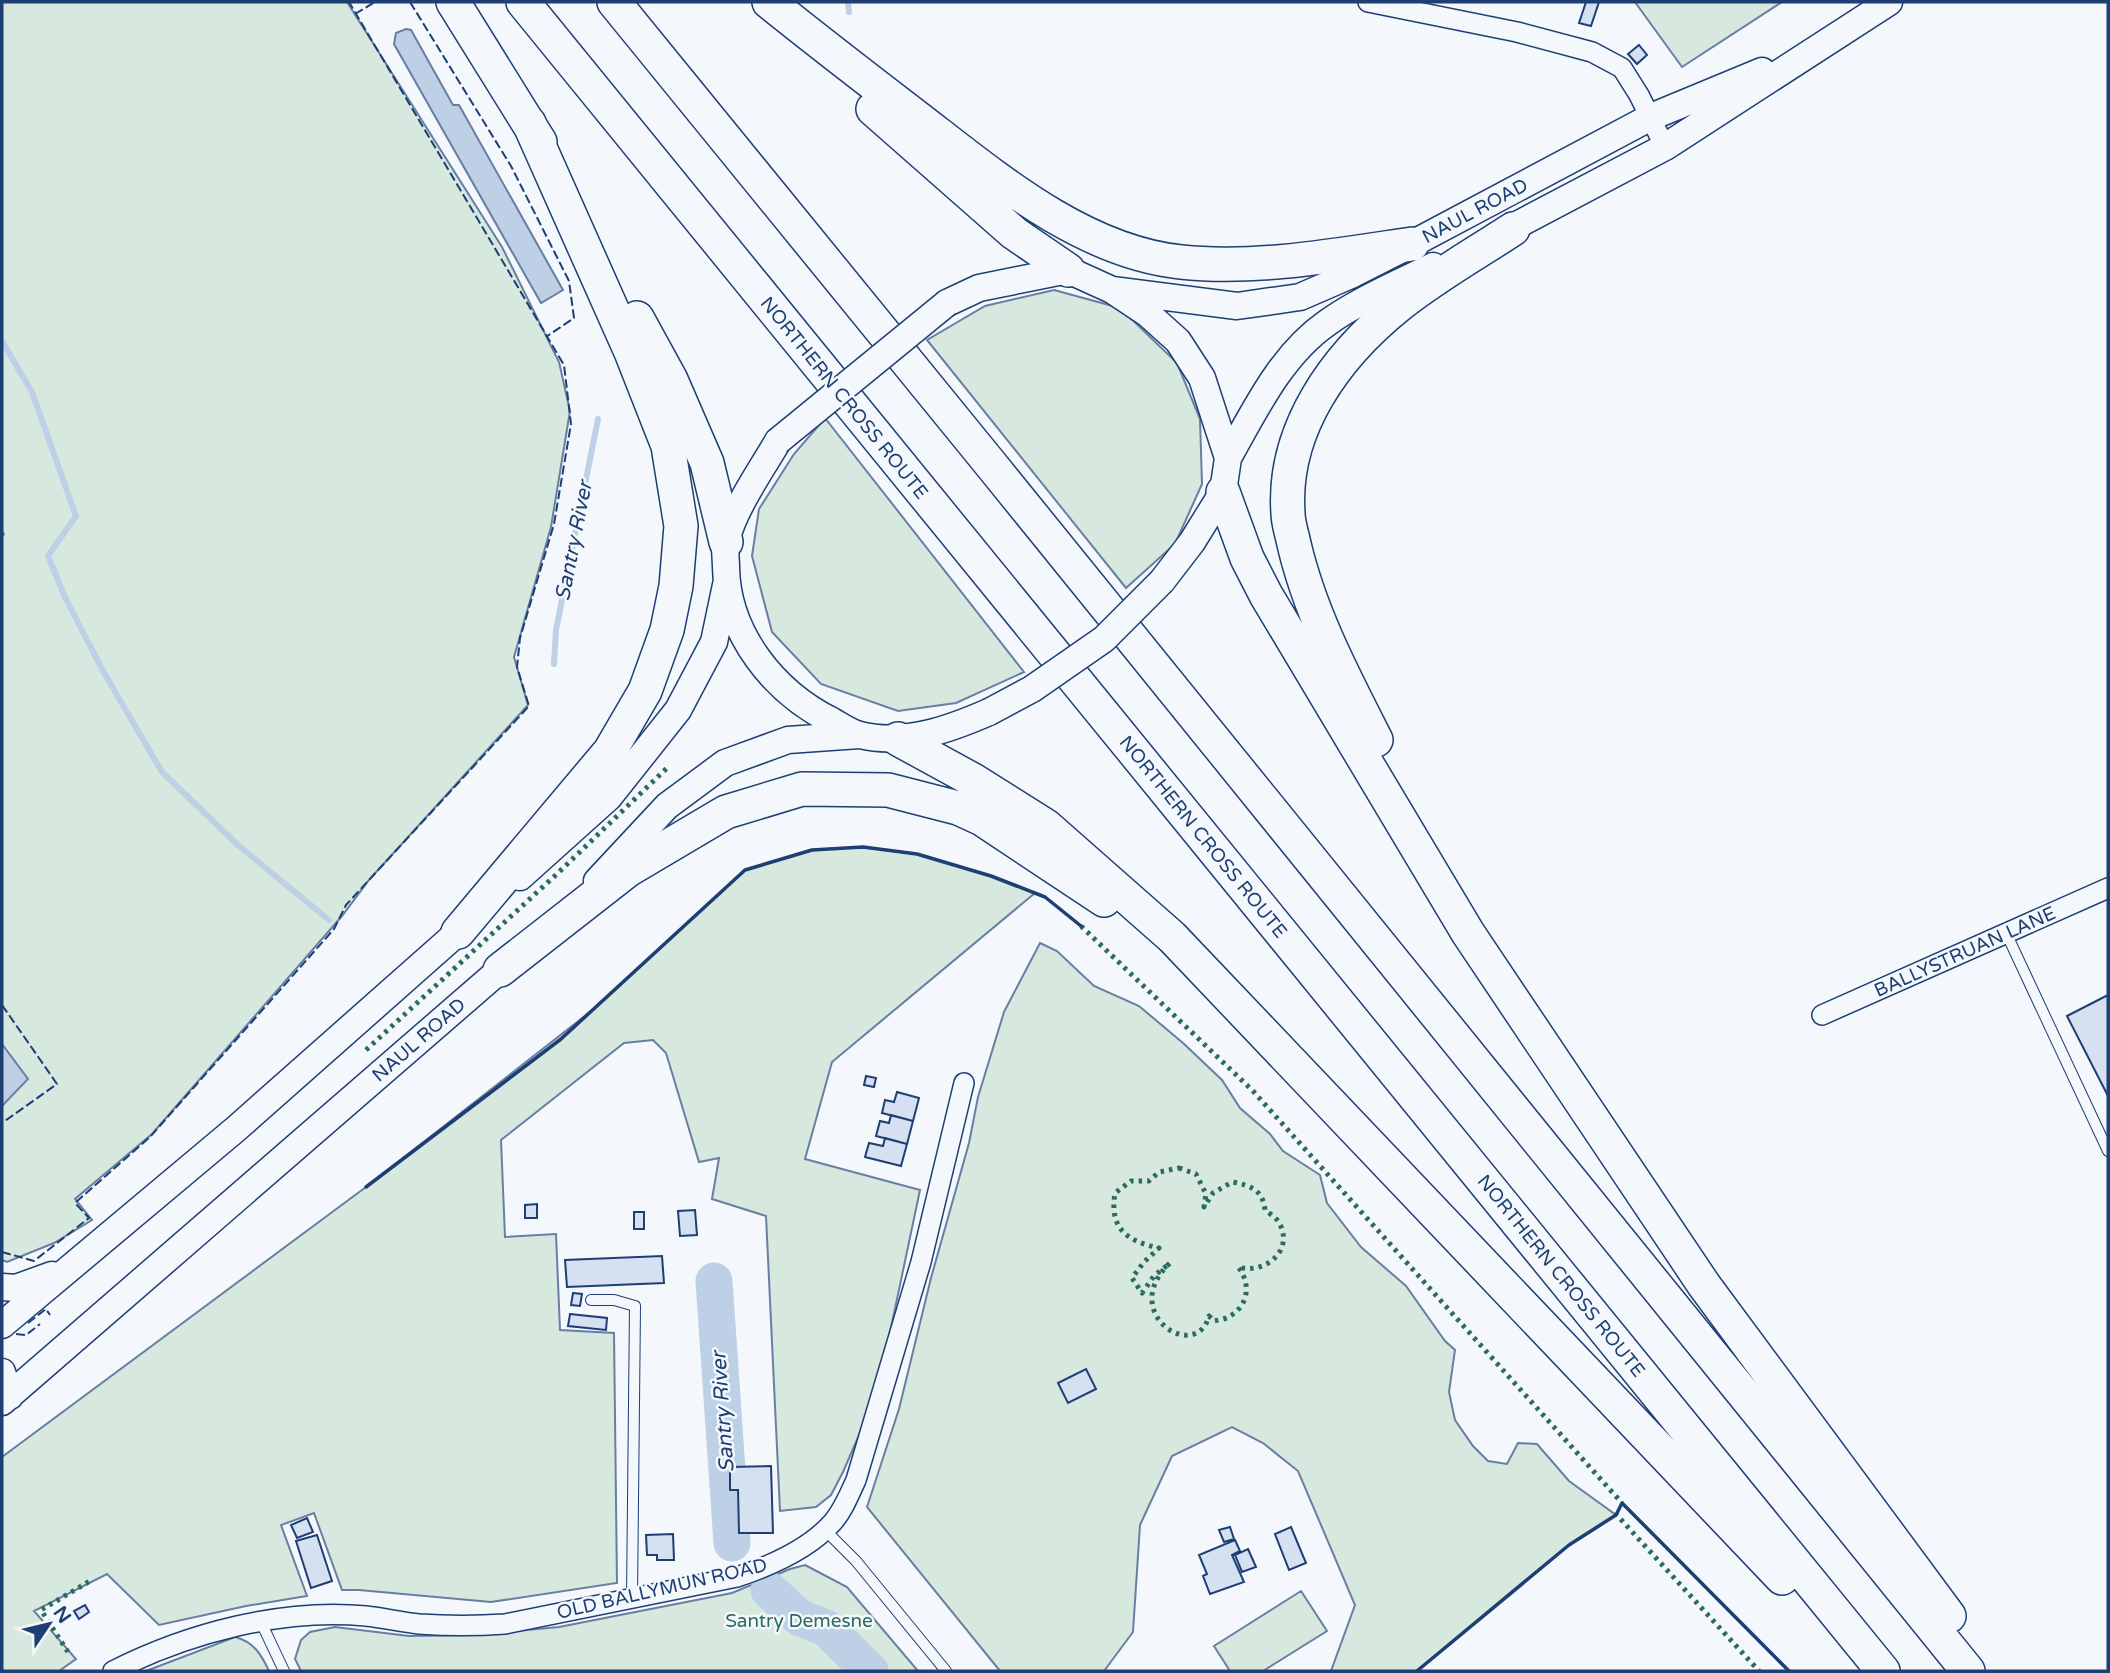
<svg xmlns="http://www.w3.org/2000/svg" width="2110" height="1673" viewBox="0 0 2110 1673" font-family="'Varela Round',sans-serif">
  <style>
    .green { fill: #d7e8df; stroke: #687fa3; stroke-width: 2 }
    .water { fill: #bed0e5; stroke: #687fa3; stroke-width: 2 }
    .lines { fill: none; stroke-linecap: round; stroke-linejoin: round }
    .stream { stroke: #bed0e5; stroke-width: 6 }
    .river { stroke: #bed0e5; stroke-width: 37 }
    .building { fill: #d5e0f0; stroke: #1d3f73; stroke-width: 2 }
    .lane-casing { stroke: #1d3f73; stroke-width: 12 }
    .street-casing { stroke: #1d3f73; stroke-width: 22 }
    .secondary-casing { stroke: #1d3f73; stroke-width: 29 }
    .highway-casing { stroke: #1d3f73; stroke-width: 36 }
    .lane { stroke: #f4f7fb; stroke-width: 10 }
    .street { stroke: #f4f7fb; stroke-width: 19 }
    .secondary { stroke: #f4f7fb; stroke-width: 26 }
    .highway { stroke: #f4f7fb; stroke-width: 33 }
    .secondary-bridge-casing { stroke: #1d3f73; stroke-width: 29; stroke-linecap: butt }
    .secondary-bridge { stroke: #f4f7fb; stroke-width: 26 }
    .hedge { stroke: #2c6c60; stroke-width: 5; stroke-dasharray: 3.5 5; stroke-linecap: butt }
    .fence { stroke: #1d3f73; stroke-width: 2; stroke-dasharray: 9 3.5; stroke-linecap: butt }
    .wall { stroke: #1d3f73; stroke-width: 3.5 }
    .labels { text-anchor: middle; dominant-baseline: central; stroke-width: 5; stroke-linejoin: round; paint-order: stroke }
    .street-label { font-size: 19px; fill: #1d3f73; stroke: #f4f7fb }
    .park-label { font-size: 19px; fill: #2c6c60; stroke: #f4f7fb }
    .water-label { font-size: 21px; font-style: italic; fill: #1d3f73; stroke: #f4f7fb }
  </style>
  <rect width="100%" height="100%" fill="#f4f7fb"/>
  <path class="green" d="M2,2H347L502,247L559,362L570,411L551,527L514,657L528,705L369,880L342,916L152,1134L75,1199L92,1220L54,1243L7,1262L2,1260V536L4,534L2,531Z
    M1635,2H1782L1682,67Z
    M1054,290L1120,308L1177,363L1200,419L1202,484L1175,544L1126,588L927,340L985,306Z
    M825,418L1024,672L956,703L898,711L821,684L772,632L752,556L759,509L794,454Z
    M863,847L917,854L991,876L1035,893L832,1062L805,1159L920,1190L885,1356L870,1410L843,1472L831,1495L816,1507L780,1511L766,1216L712,1199L719,1158L699,1162L666,1053L653,1040L624,1043L501,1140L505,1237L556,1234L560,1330L614,1333L617,1583L491,1602L359,1590H342L314,1513L281,1525L307,1596L246,1606L159,1625L107,1574L34,1611L76,1659L59,1671H2V1457L366,1187L595,1008L745,870L812,850Z
    M1040,943L1057,951L1094,986L1139,1006L1183,1043L1222,1080L1240,1108L1270,1134L1283,1151L1320,1175L1327,1203L1361,1247L1406,1286L1445,1341L1455,1350L1449,1392L1455,1420L1473,1446L1488,1461L1507,1464L1518,1443L1537,1444L1569,1481L1616,1515L1569,1545L1417,1671H1331L1355,1605L1298,1471L1263,1443L1232,1427L1172,1456L1140,1525L1133,1632L1104,1671H1000L867,1507L899,1409L931,1278L969,1143L978,1097L1004,1012Z
    M805,1565L847,1587L918,1671H301L295,1659L301,1640L310,1632L335,1627L409,1636L475,1635L559,1627L732,1593L790,1569Z
    M1301,1591L1327,1631L1263,1671H1230L1214,1646Z
    M235,1637C254,1642 261,1654 269,1671H146Z"/>
  <path class="water" d="M406,29L411,30L453,105H459L563,290L541,303L394,44L396,33Z
    M2,1044L28,1079L2,1106Z"/>
  <g class="lines">
    <path class="stream" d="M848,2L849,12
      M2,341L32,392L76,516L48,556L65,597L103,671L162,772L239,846L329,920
      M554,664L556,630L598,419"/>
    <path class="river" d="M714,1281L732,1543
      M769,1590L800,1618L826,1628L870,1671"/>
  </g>
  <path class="building" d="M1586,2H1599L1591,26L1579,23Z
    M1639,45L1647,55L1637,64L1628,54Z
    M2108,995V1096L2067,1016Z
    M866,1076L876,1078L874,1087L864,1085Z
    M897,1092L919,1098L913,1121L882,1113L885,1100L894,1102Z
    M891,1115L913,1121L907,1144L876,1136L880,1121L889,1123Z
    M885,1138L907,1144L901,1166L865,1157L869,1143L883,1146Z
    M537,1204V1218H525V1205Z
    M695,1210L697,1235L680,1236L678,1211Z
    M634,1212H644V1229H634Z
    M662,1256L664,1283L567,1287L565,1260Z
    M573,1293L582,1294L580,1306L571,1305Z
    M570,1314L607,1318L606,1330L568,1326Z
    M1086,1369L1096,1389L1068,1403L1058,1383Z
    M771,1466L773,1533H739L738,1490H730V1467Z
    M307,1518L313,1532L297,1538L291,1525Z
    M1230,1527L1234,1539L1224,1542L1219,1530Z
    M1291,1527L1306,1563L1289,1570L1275,1534Z
    M673,1534L674,1560H657V1555H647L646,1535Z
    M317,1535L332,1581L311,1588L296,1541Z
    M1235,1540L1240,1551L1232,1555L1244,1582L1210,1594L1203,1576L1207,1574L1199,1555Z
    M1248,1549L1256,1567L1242,1572L1235,1555Z
    M85,1605L89,1612L79,1619L74,1611Z"/>
  <g class="lines">
    <g class="lane-casing">
      <path id="lane" d="M2007,935L2108,1151
        M591,1300H614L635,1306L632,1598
        M824,1529L856,1561L946,1671
        M260,1620L284,1671"/>
    </g>
    <g class="street-casing">
      <path id="street" d="M1368,2L1517,32L1592,52L1622,68L1639,95L1665,147
        M1822,1015L2108,888
        M113,1671C188,1633 282,1608 366,1616C384,1618 401,1622 419,1624C448,1626 476,1626 505,1624L737,1577C770,1566 808,1550 832,1523C843,1511 849,1495 856,1480L921,1262L964,1083"/>
    </g>
    <g class="secondary-casing">
      <path id="secondary" d="M1496,236L1665,147L1889,2
        M1112,290L1237,306L1300,297L1353,274L1412,244L1651,117L1762,71
        M947,303L979,288L1068,270L1112,290L1148,314L1178,341L1202,378L1228,458L1223,492L1192,542L1162,581
        M778,441C760,472 736,505 726,540C724,548 726,558 726,567C727,634 774,692 832,721C841,726 851,733 860,735C904,746 950,729 989,712
        M1228,458C1255,410 1281,355 1327,323C1359,300 1398,284 1433,266
        M520,877L609,797L678,710L714,642L726,585
        M597,881L667,806L725,763L788,740L859,735
        M2,1287L16,1288L52,1275
        M2,1325L237,1128L473,919
        M2,1372L10,1396
        M2,1402L515,957"/>
    </g>
    <g class="highway-casing">
      <path id="highway" d="M453,2L540,142
        M523,2L1883,1671
        M614,2L993,467L1968,1671
        M769,2C820,43 872,83 923,122C998,180 1084,252 1181,262C1255,270 1338,255 1412,244
        M873,109L1014,233L1068,270
        M637,318L671,380L707,463L726,542
        M1223,492L1247,558L1266,595L1468,933L1704,1285L1949,1616
        M898,739L973,780L1046,826L1172,937L1782,1578
        M1376,740C1344,677 1310,613 1294,544C1292,534 1288,523 1288,513C1282,429 1336,356 1398,306C1434,277 1475,254 1513,229
        M458,932L610,751L645,691L667,630L676,586L681,526L668,446L631,352L529,123
        M500,970L628,870L726,812L802,789L888,790L958,808L982,819L1104,900"/>
    </g>
    <use href="#lane" class="lane"/>
    <use href="#street" class="street"/>
    <use href="#secondary" class="secondary"/>
    <use href="#highway" class="highway"/>
    <g class="secondary-bridge-casing">
      <path id="secondary-bridge" d="M778,441L947,303
        M989,712L1032,689L1104,639L1162,581"/>
    </g>
    <use href="#secondary-bridge" class="secondary-bridge"/>
    <path class="hedge" d="M1081,926L1253,1091L1622,1503
      M366,1050L559,872L668,767
      M1179,1168L1196,1174L1206,1194L1204,1207L1213,1193L1232,1182C1250,1185 1263,1190 1265,1210C1269,1213 1275,1217 1278,1221C1296,1249 1266,1275 1238,1267C1251,1283 1249,1305 1230,1316C1226,1319 1219,1320 1214,1321L1209,1316C1196,1364 1117,1313 1170,1263L1154,1276L1142,1293L1132,1278L1144,1262L1159,1248C1127,1241 1109,1229 1115,1193L1131,1181H1149L1159,1172Z
      M1615,1513L1759,1671
      M68,1652L41,1610L90,1581"/>
    <path class="fence" d="M410,2L511,166L569,281L574,318L546,337
      M355,14L375,2
      M2,1005L57,1084L2,1123
      M2,1252L34,1261L89,1218L75,1203L150,1137L334,929L346,905L529,706L517,667L520,638L554,524L571,424L564,365L349,2
      M28,1323L46,1309L50,1315
      M16,1334L26,1335L40,1324"/>
    <path class="wall" d="M366,1187L561,1039L745,870L812,850L863,847L917,854L991,876L1045,897L1081,926
      M1417,1671L1569,1545L1616,1515L1622,1503L1789,1671"/>
  </g>
  <g class="labels">
    <g class="street-label">
      <text transform="translate(1475 211) rotate(-28)">NAUL ROAD</text>
      <text transform="translate(844 398) rotate(51)">NORTHERN CROSS ROUTE</text>
      <text transform="translate(1203 837) rotate(51)">NORTHERN CROSS ROUTE</text>
      <text transform="translate(1965 952) rotate(-24)">BALLYSTRUAN LANE</text>
      <text transform="translate(419 1040) rotate(-41)">NAUL ROAD</text>
      <text transform="translate(1561 1276) rotate(51)">NORTHERN CROSS ROUTE</text>
      <text transform="translate(662 1589) rotate(-13)">OLD BALLYMUN ROAD</text>
    </g>
    <g class="park-label">
      <text x="799" y="1621">Santry Demesne</text>
    </g>
    <g class="water-label">
      <text transform="translate(574 541) rotate(-79)">Santry River</text>
      <text transform="translate(723 1412) rotate(-94)">Santry River</text>
    </g>
  </g>
  <rect width="2110" height="1673" fill="none" stroke="#1d3f73" stroke-width="7"/>
  <g transform="translate(49 1624) rotate(55)" stroke="#f4f7fb" stroke-width="5" paint-order="stroke">
  <path d="M0-5L12 26L0 18L-12 26Z" fill="#1d3f73"/>
  <text y="-10" font-size="19" font-weight="bold" text-anchor="middle" fill="#1d3f73">N</text>
  </g>
</svg>
